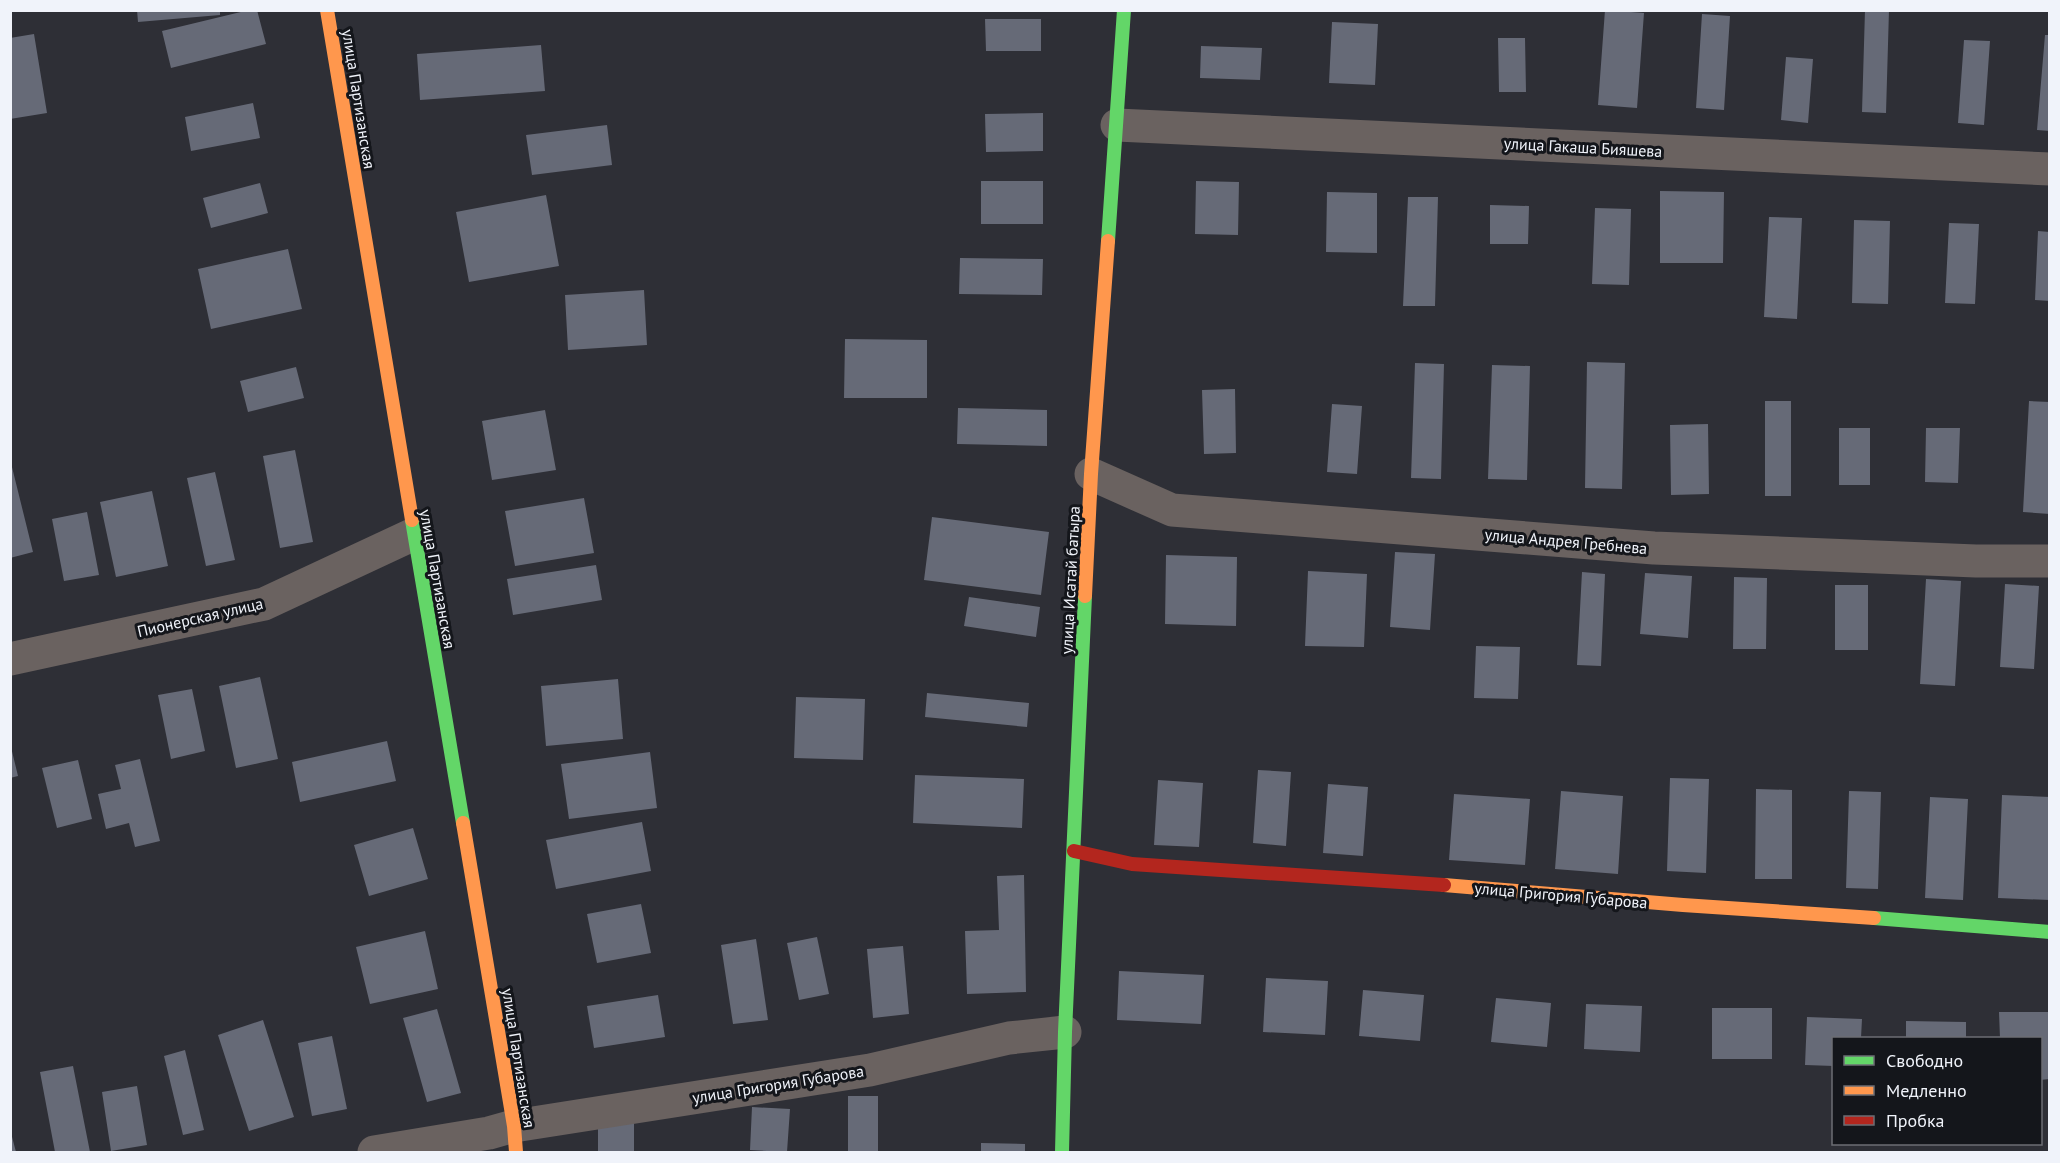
<svg xmlns="http://www.w3.org/2000/svg" width="2060" height="1163" viewBox="0 0 2060 1163" font-family="'PT Sans',sans-serif">
  <style>
    .building { fill: #666a77 }
    .lines { fill: none; stroke-linecap: round; stroke-linejoin: round }
    .street { stroke: #6a6260; stroke-width: 33 }
    .fast { stroke: #63d668; stroke-width: 14 }
    .slow { stroke: #ff974d; stroke-width: 14 }
    .jam { stroke: #b3261e; stroke-width: 14 }
    .labels { text-anchor: middle; dominant-baseline: central; stroke-width: 6; stroke-linejoin: round; paint-order: stroke }
    .street-label { font-size: 16px; fill: #f0f3fa; stroke: #14161b }
  </style>
  <rect width="100%" height="100%" fill="#2e2f36"/>
  <path class="building" d="M137,10H220V15L138,22Z
    M249,10H257L266,44L171,68L162,31Z
    M1605,10L1644,13L1637,108L1598,105Z
    M1865,10H1889L1886,113L1862,112Z
    M1702,14L1730,16L1724,110L1696,108Z
    M985,19H1041V51H986Z
    M1332,22L1378,24L1375,85L1329,83Z
    M34,34L47,113L10,119V38Z
    M2045,35H2050V131L2037,130Z
    M1498,38H1525L1526,92H1499Z
    M1964,40L1990,41L1984,125L1958,123Z
    M541,45L545,91L420,100L417,54Z
    M1201,46L1262,48L1260,80L1200,78Z
    M1786,57L1813,59L1808,123L1781,120Z
    M253,103L260,138L191,151L185,117Z
    M1043,113V151L986,152L985,114Z
    M607,125L612,165L532,175L526,135Z
    M981,181H1043V224H981Z
    M1196,181L1239,182L1238,235L1195,234Z
    M260,183L268,213L211,228L203,198Z
    M1660,191L1724,192L1723,263H1660Z
    M1327,192L1377,193V253L1326,252Z
    M546,195L559,266L469,282L456,212Z
    M1408,197H1438L1435,306H1403Z
    M1490,205L1529,206L1528,244H1490Z
    M1595,208L1631,209L1629,285L1592,284Z
    M1769,217L1802,218L1797,319L1764,317Z
    M1854,220L1890,221L1888,304L1852,303Z
    M1949,223L1979,224L1975,304L1945,303Z
    M2038,231L2050,232V301L2035,300Z
    M288,249L302,309L211,329L198,269Z
    M960,258L1043,259L1042,295L959,294Z
    M644,290L647,345L568,350L565,295Z
    M845,339L927,340V398H844Z
    M1587,362L1625,363L1622,489L1585,488Z
    M1415,363L1444,364L1441,479L1411,478Z
    M1492,365L1530,366L1527,480L1488,479Z
    M296,367L304,398L248,412L240,381Z
    M1235,389L1236,453L1204,454L1202,390Z
    M1765,401H1791V496H1765Z
    M2029,401L2050,402V514L2023,512Z
    M1332,404L1362,406L1357,474L1327,472Z
    M958,408L1047,410V446L957,444Z
    M545,410L556,470L492,480L482,421Z
    M1708,424L1709,494L1671,495L1670,425Z
    M1839,428H1870V485H1839Z
    M1926,428H1960L1958,483L1925,482Z
    M295,450L313,542L280,548L263,456Z
    M10,459L33,552L10,558Z
    M215,472L235,560L206,566L187,478Z
    M152,491L168,566L116,577L100,502Z
    M584,498L594,553L515,566L505,511Z
    M87,512L99,575L64,581L52,519Z
    M932,517L1049,532L1041,595L924,580Z
    M1395,552L1435,554L1430,630L1390,627Z
    M1166,555L1237,557L1236,626L1165,624Z
    M596,565L602,600L513,615L507,579Z
    M1308,571L1367,574L1364,647L1305,646Z
    M1582,572L1605,574L1601,666L1577,665Z
    M1645,573L1692,576L1688,638L1640,634Z
    M1734,577L1767,578L1766,649H1733Z
    M1926,579L1961,581L1955,686L1920,684Z
    M2005,584L2039,586L2034,669L2000,667Z
    M1835,585H1868V650H1835Z
    M969,597L1040,607L1036,637L964,626Z
    M1476,646L1520,647L1518,699L1474,698Z
    M260,677L278,759L236,768L219,686Z
    M618,679L623,739L546,746L541,686Z
    M192,689L205,751L171,759L158,695Z
    M927,693L1029,703L1027,727L925,717Z
    M796,697L865,699L863,760L794,758Z
    M387,741L396,781L300,802L292,762Z
    M10,743L18,776L10,778Z
    M650,752L657,808L569,819L561,764Z
    M140,759L160,841L135,847L129,823L106,829L98,794L121,789L115,765Z
    M78,760L92,819L57,828L42,768Z
    M1258,770L1291,772L1286,846L1253,843Z
    M915,775L1024,779L1022,828L913,823Z
    M1670,778L1709,779L1706,873L1667,871Z
    M1158,780L1203,783L1199,847L1154,845Z
    M1328,784L1368,787L1363,856L1323,853Z
    M1756,789L1792,790V879H1755Z
    M1561,791L1623,796L1618,874L1555,869Z
    M1849,791L1881,792L1878,889L1846,888Z
    M1454,794L1530,799L1525,865L1449,860Z
    M2002,795L2050,797V900L1998,898Z
    M1930,797L1968,799L1963,900L1925,898Z
    M642,822L651,871L556,889L546,840Z
    M413,828L428,879L369,896L354,845Z
    M1024,875L1026,992L967,994L965,931L999,930L997,876Z
    M641,904L651,953L597,963L587,914Z
    M425,931L438,989L370,1004L356,947Z
    M817,937L829,994L799,1000L787,943Z
    M756,939L768,1020L733,1024L721,945Z
    M903,946L909,1014L873,1018L867,949Z
    M1119,971L1204,975L1201,1024L1117,1020Z
    M1266,978L1328,981L1325,1035L1263,1032Z
    M1363,990L1424,995L1420,1041L1359,1036Z
    M658,995L665,1037L594,1048L587,1006Z
    M1496,998L1551,1003L1547,1047L1491,1042Z
    M1586,1004L1642,1006L1640,1052L1584,1049Z
    M1712,1008H1772V1059H1712Z
    M437,1009L461,1093L427,1102L403,1018Z
    M1999,1012H2050V1079L2040,1080V1038H2000Z
    M1807,1017L1862,1019L1861,1038H1834V1066L1805,1065Z
    M263,1020L294,1117L249,1131L218,1035Z
    M1906,1021L1966,1022V1038H1906Z
    M332,1036L347,1109L312,1116L298,1043Z
    M185,1050L204,1130L183,1135L164,1056Z
    M73,1066L90,1152H55L40,1072Z
    M137,1086L147,1145L111,1151L102,1092Z
    M848,1096H878V1152H848Z
    M752,1107L790,1109L787,1152L750,1150Z
    M598,1123H634V1152H598Z
    M10,1133H11L16,1152H10Z
    M981,1143L1025,1144V1152H981Z"/>
  <g class="lines">
    <path class="street" d="M1117,125L2050,169
      M1091,474L1172,510L1654,548L1976,561H2050
      M10,659L264,604L414,534
      M374,1152L489,1133L514,1126L870,1070L1009,1038L1065,1032"/>
    <path class="fast" d="M1108,241L1124,10
      M412,520L463,823
      M1874,918L2050,932
      M1062,1152L1065,1032L1085,596"/>
    <path class="slow" d="M327,10L412,520
      M1085,596L1091,474L1108,241
      M463,823L514,1126L516,1152
      M1444,885L1683,905L1874,918"/>
    <path class="jam" d="M1074,851L1132,864L1444,885"/>
  </g>
  <g class="labels">
    <g class="street-label">
      <text transform="translate(359 99) rotate(81)">улица Партизанская</text>
      <text transform="translate(1583 147) rotate(3)">улица Гакаша Бияшева</text>
      <text transform="translate(1566 541) rotate(5)">улица Андрея Гребнева</text>
      <text transform="translate(438 579) rotate(80)">улица Партизанская</text>
      <text transform="translate(1070 580) rotate(-87)">улица Исатай батыра</text>
      <text transform="translate(200 617) rotate(-13)">Пионерская улица</text>
      <text transform="translate(1561 895) rotate(5)">улица Григория Губарова</text>
      <text transform="translate(519 1058) rotate(81)">улица Партизанская</text>
      <text transform="translate(778 1084) rotate(-9)">улица Григория Губарова</text>
    </g>
  </g>
  <rect width="2060" height="1163" fill="none" stroke="#f0f3fa" stroke-width="24"/>
  <rect x="1832" y="1037" width="210" height="108" fill="#14161b" stroke="#6c6e74" stroke-width="1.5"/>
  <rect x="1844" y="1056" width="30" height="9" fill="#63d668" stroke="#6c6e74" stroke-width="1.5"/>
  <text x="1886" y="1067" font-size="18" fill="#f0f3fa">Свободно</text>
  <rect x="1844" y="1086" width="30" height="9" fill="#ff974d" stroke="#6c6e74" stroke-width="1.5"/>
  <text x="1886" y="1097" font-size="18" fill="#f0f3fa">Медленно</text>
  <rect x="1844" y="1116" width="30" height="9" fill="#b3261e" stroke="#6c6e74" stroke-width="1.5"/>
  <text x="1886" y="1127" font-size="18" fill="#f0f3fa">Пробка</text>
</svg>
